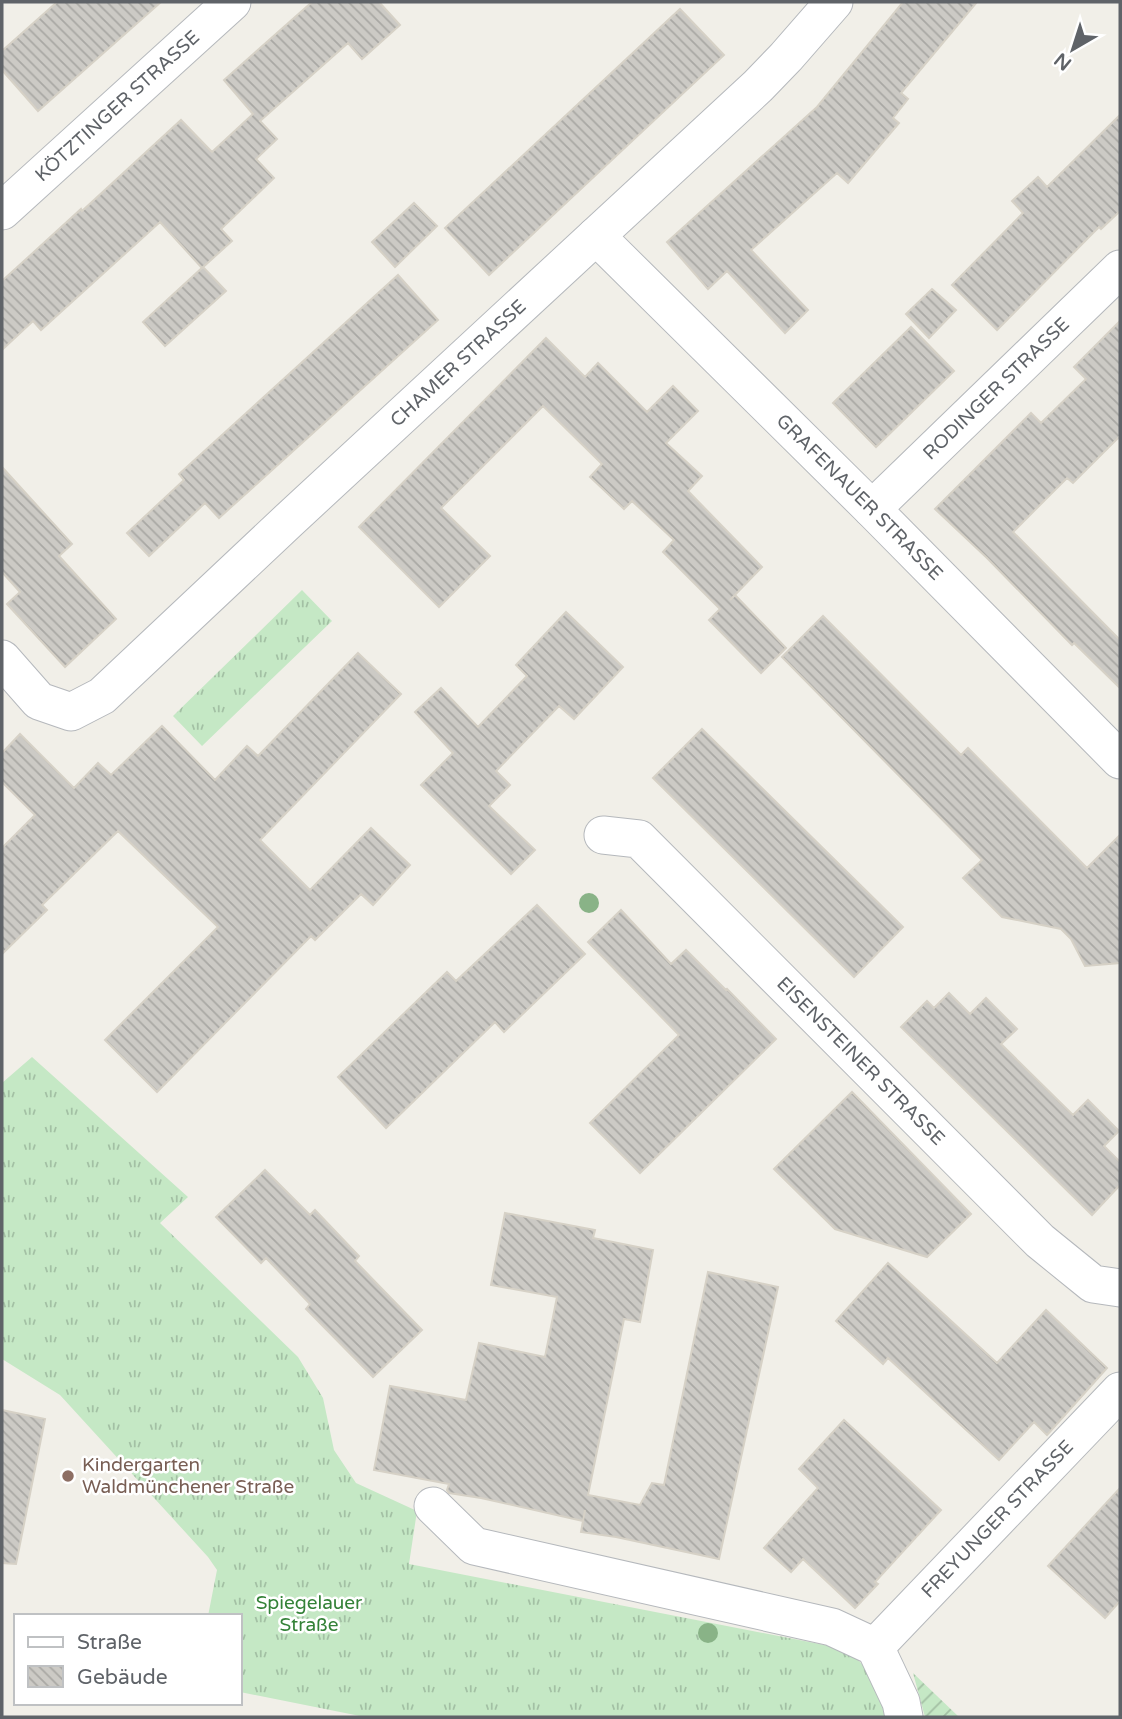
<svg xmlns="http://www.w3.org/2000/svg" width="1122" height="1719" viewBox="0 0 1122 1719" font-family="'Varela Round',sans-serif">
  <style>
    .grass { fill: url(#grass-tufts) }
    .garden { fill: url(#garden-furrows) }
    .building { fill: url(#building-back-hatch); stroke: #d6d1c6; stroke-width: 2 }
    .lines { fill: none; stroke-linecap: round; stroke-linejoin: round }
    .minor-casing { stroke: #b5b8bc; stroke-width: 39 }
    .minor { stroke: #fff; stroke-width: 37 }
    .tree { fill: #89b387 }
    .education-dot { fill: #8d6e63; stroke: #fff; stroke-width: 2.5 }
    .labels { text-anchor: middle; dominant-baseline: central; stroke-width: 5; stroke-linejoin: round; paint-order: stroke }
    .street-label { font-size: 19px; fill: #5f6368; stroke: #fff }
    .education-label { font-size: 19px; fill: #785e54; stroke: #fff; text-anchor: start }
    .park-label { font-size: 19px; fill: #348238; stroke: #fff }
  </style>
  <defs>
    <pattern id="grass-tufts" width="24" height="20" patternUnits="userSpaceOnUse" patternTransform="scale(1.75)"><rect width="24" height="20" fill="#c5e8c5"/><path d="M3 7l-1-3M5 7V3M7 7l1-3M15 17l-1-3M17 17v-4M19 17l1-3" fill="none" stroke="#a3c0a4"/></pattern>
    <pattern id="garden-furrows" width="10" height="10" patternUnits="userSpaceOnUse" patternTransform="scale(1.75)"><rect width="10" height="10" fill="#c5e8c5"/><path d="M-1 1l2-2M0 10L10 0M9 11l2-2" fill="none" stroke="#a3c0a4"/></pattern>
    <pattern id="building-back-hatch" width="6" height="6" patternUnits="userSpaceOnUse" patternTransform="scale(1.75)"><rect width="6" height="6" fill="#cccac5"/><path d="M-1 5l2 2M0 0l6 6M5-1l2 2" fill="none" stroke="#a9a8a4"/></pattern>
  </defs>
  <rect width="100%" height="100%" fill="#f1efe8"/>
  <path class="grass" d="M302,590L332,621L202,746L173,716Z
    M32,1057L188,1197L160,1223L298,1357L323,1398L334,1450L356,1483L417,1511L409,1564L835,1647C840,1649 847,1651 851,1654C870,1667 881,1697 889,1717L360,1716L240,1692V1616H208L217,1570L208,1557L60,1395L2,1359V1083Z"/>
  <path class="garden" d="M913,1673L959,1717H925Z"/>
  <path class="building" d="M57,2H161L38,111L2,70V51Z
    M312,2H379L400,25L362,59L348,43L260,121L277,139L256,159L274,178L221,229L232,241L202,268L160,222L41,330L33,321L2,350V281L81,209L82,211L181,120L212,152L253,114L224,80Z
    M903,2H977L901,93L908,99L893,118L899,123L848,183L837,173L751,250L808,310L785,333L727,271L708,289L667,242L817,107Z
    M680,9L724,55L489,275L445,228Z
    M1120,115V211L1101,229L1099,227L997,330L952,285L1023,213L1012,201L1038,177L1047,187Z
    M414,203L437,226L395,267L372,242Z
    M203,267L226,291L165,346L143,322Z
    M398,275L438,320L219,518L205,503L149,556L127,533L184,480L179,474Z
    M932,289L956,310L929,338L906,314Z
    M1120,321V436L1073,483L1067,478L1013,532L1120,640V688L1074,643L1072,645L987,558L935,509L1031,413L1041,423L1086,379L1074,367Z
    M911,327L954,371L876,447L833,403Z
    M546,338L585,377L598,363L647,412L673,386L698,411L666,443L702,476L688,491L762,567L730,600L735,595L786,648L761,673L709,620L720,609L663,552L674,540L632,501L624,509L590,477L602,464L543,406L441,508L490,556L439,607L359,527Z
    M2,467L72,544L59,556L116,619L65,667L7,604L20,592L2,572Z
    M566,612L623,667L574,719L559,706L496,771L510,785L489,806L535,850L511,874L421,785L453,753L415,712L441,688L478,727L527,676L516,665Z
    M823,616L961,755L968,748L1087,868L1120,835V963L1085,966L1071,939L1061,929L1002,917L963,878L982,860L782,657Z
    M358,653L401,694L260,840L310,890L371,828L410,865L373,905L361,894L315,940L311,936L157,1092L105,1040L218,927L118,831L42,905L47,910L2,954V848L35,815L2,782V753L20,734L74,788L98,763L111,775L162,726L215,780L247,746L258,756Z
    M702,729L903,927L854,977L653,778Z
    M537,905L585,954L504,1032L495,1022L386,1128L338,1077L447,972L456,981Z
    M621,910L671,964L686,950L726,990L727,989L776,1039L640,1173L590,1123L679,1035L588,942Z
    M949,993L970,1014L986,998L1017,1029L1001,1044L1073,1115L1088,1100L1119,1131L1104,1146L1120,1162V1185L1092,1215L901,1027L927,1001L934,1008Z
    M852,1092L971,1214L927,1257L835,1229L774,1169Z
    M265,1170L310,1215L315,1210L359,1256L355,1261L422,1330L373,1377L306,1309L310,1304L266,1258L261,1263L216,1217Z
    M505,1213L595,1230L593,1238L653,1250L640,1322L624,1319L588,1495L640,1505L652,1483L664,1485L708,1272L778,1287L719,1559L616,1537L581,1532L585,1510L583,1521L481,1498L449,1493L447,1490L449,1484L374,1470L390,1386L466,1400L479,1343L545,1357L557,1297L491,1285Z
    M888,1263L997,1363L1046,1310L1107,1368L1047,1435L1034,1422L999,1460L888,1358L883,1364L836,1321Z
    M2,1410L45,1419L16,1564L2,1563Z
    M844,1420L941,1510L875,1582L878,1584L855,1608L803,1559L791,1572L764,1548L818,1488L799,1469Z
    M1120,1488V1601L1105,1618L1048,1566Z"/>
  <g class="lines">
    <g class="minor-casing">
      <g id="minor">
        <path id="s1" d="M2,211L232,2"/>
        <path id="s2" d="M596,236L872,509L1120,760"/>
        <path id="s3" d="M872,509L1120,269"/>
        <path id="s4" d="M2,659L39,701L71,712L102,696L288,521L758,86L786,57L834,2"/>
        <path id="s5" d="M603,835L639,839L1040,1241L1093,1284L1120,1288"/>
        <path d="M433,1506L474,1546L832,1627L875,1647L901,1702L904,1717"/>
        <path id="s6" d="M875,1647L1120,1391"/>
      </g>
    </g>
    <use href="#minor" class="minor"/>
  </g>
  <g class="tree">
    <circle cx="589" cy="903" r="10"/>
    <circle cx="708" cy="1633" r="10"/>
  </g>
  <circle class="education-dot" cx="68" cy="1476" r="7"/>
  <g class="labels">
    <g class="street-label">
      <text stroke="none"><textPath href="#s1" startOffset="156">KÖTZTINGER STRASSE</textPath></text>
      <text stroke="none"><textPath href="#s4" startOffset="612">CHAMER STRASSE</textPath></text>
      <text stroke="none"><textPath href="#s3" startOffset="173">RODINGER STRASSE</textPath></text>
      <text stroke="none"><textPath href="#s2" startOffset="371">GRAFENAUER STRASSE</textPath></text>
      <text stroke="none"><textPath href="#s5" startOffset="350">EISENSTEINER STRASSE</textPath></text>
      <text stroke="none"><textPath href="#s6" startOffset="177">FREYUNGER STRASSE</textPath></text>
    </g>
    <g class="education-label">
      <text x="82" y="1465">Kindergarten<tspan x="82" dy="22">Waldmünchener Straße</tspan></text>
    </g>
    <g class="park-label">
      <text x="309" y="1603">Spiegelauer<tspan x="309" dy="22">Straße</tspan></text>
    </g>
  </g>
  <rect width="1122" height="1719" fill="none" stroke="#5f6368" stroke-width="7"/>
  <rect x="14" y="1614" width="228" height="91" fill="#ffffff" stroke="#bfc1c3" stroke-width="2"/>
  <rect x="28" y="1637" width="35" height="10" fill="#ffffff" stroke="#bfc1c3" stroke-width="2"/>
  <text x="77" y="1649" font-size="21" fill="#5f6368">Straße</text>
  <rect x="28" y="1666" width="35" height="21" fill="url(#building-back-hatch)" stroke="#bfc1c3" stroke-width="2"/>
  <text x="77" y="1684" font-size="21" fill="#5f6368">Gebäude</text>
  <g transform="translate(1073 49) rotate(219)" stroke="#ffffff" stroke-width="5" paint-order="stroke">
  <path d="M0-5L12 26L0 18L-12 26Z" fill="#5f6368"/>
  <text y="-10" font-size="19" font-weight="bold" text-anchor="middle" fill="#5f6368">N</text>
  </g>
</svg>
